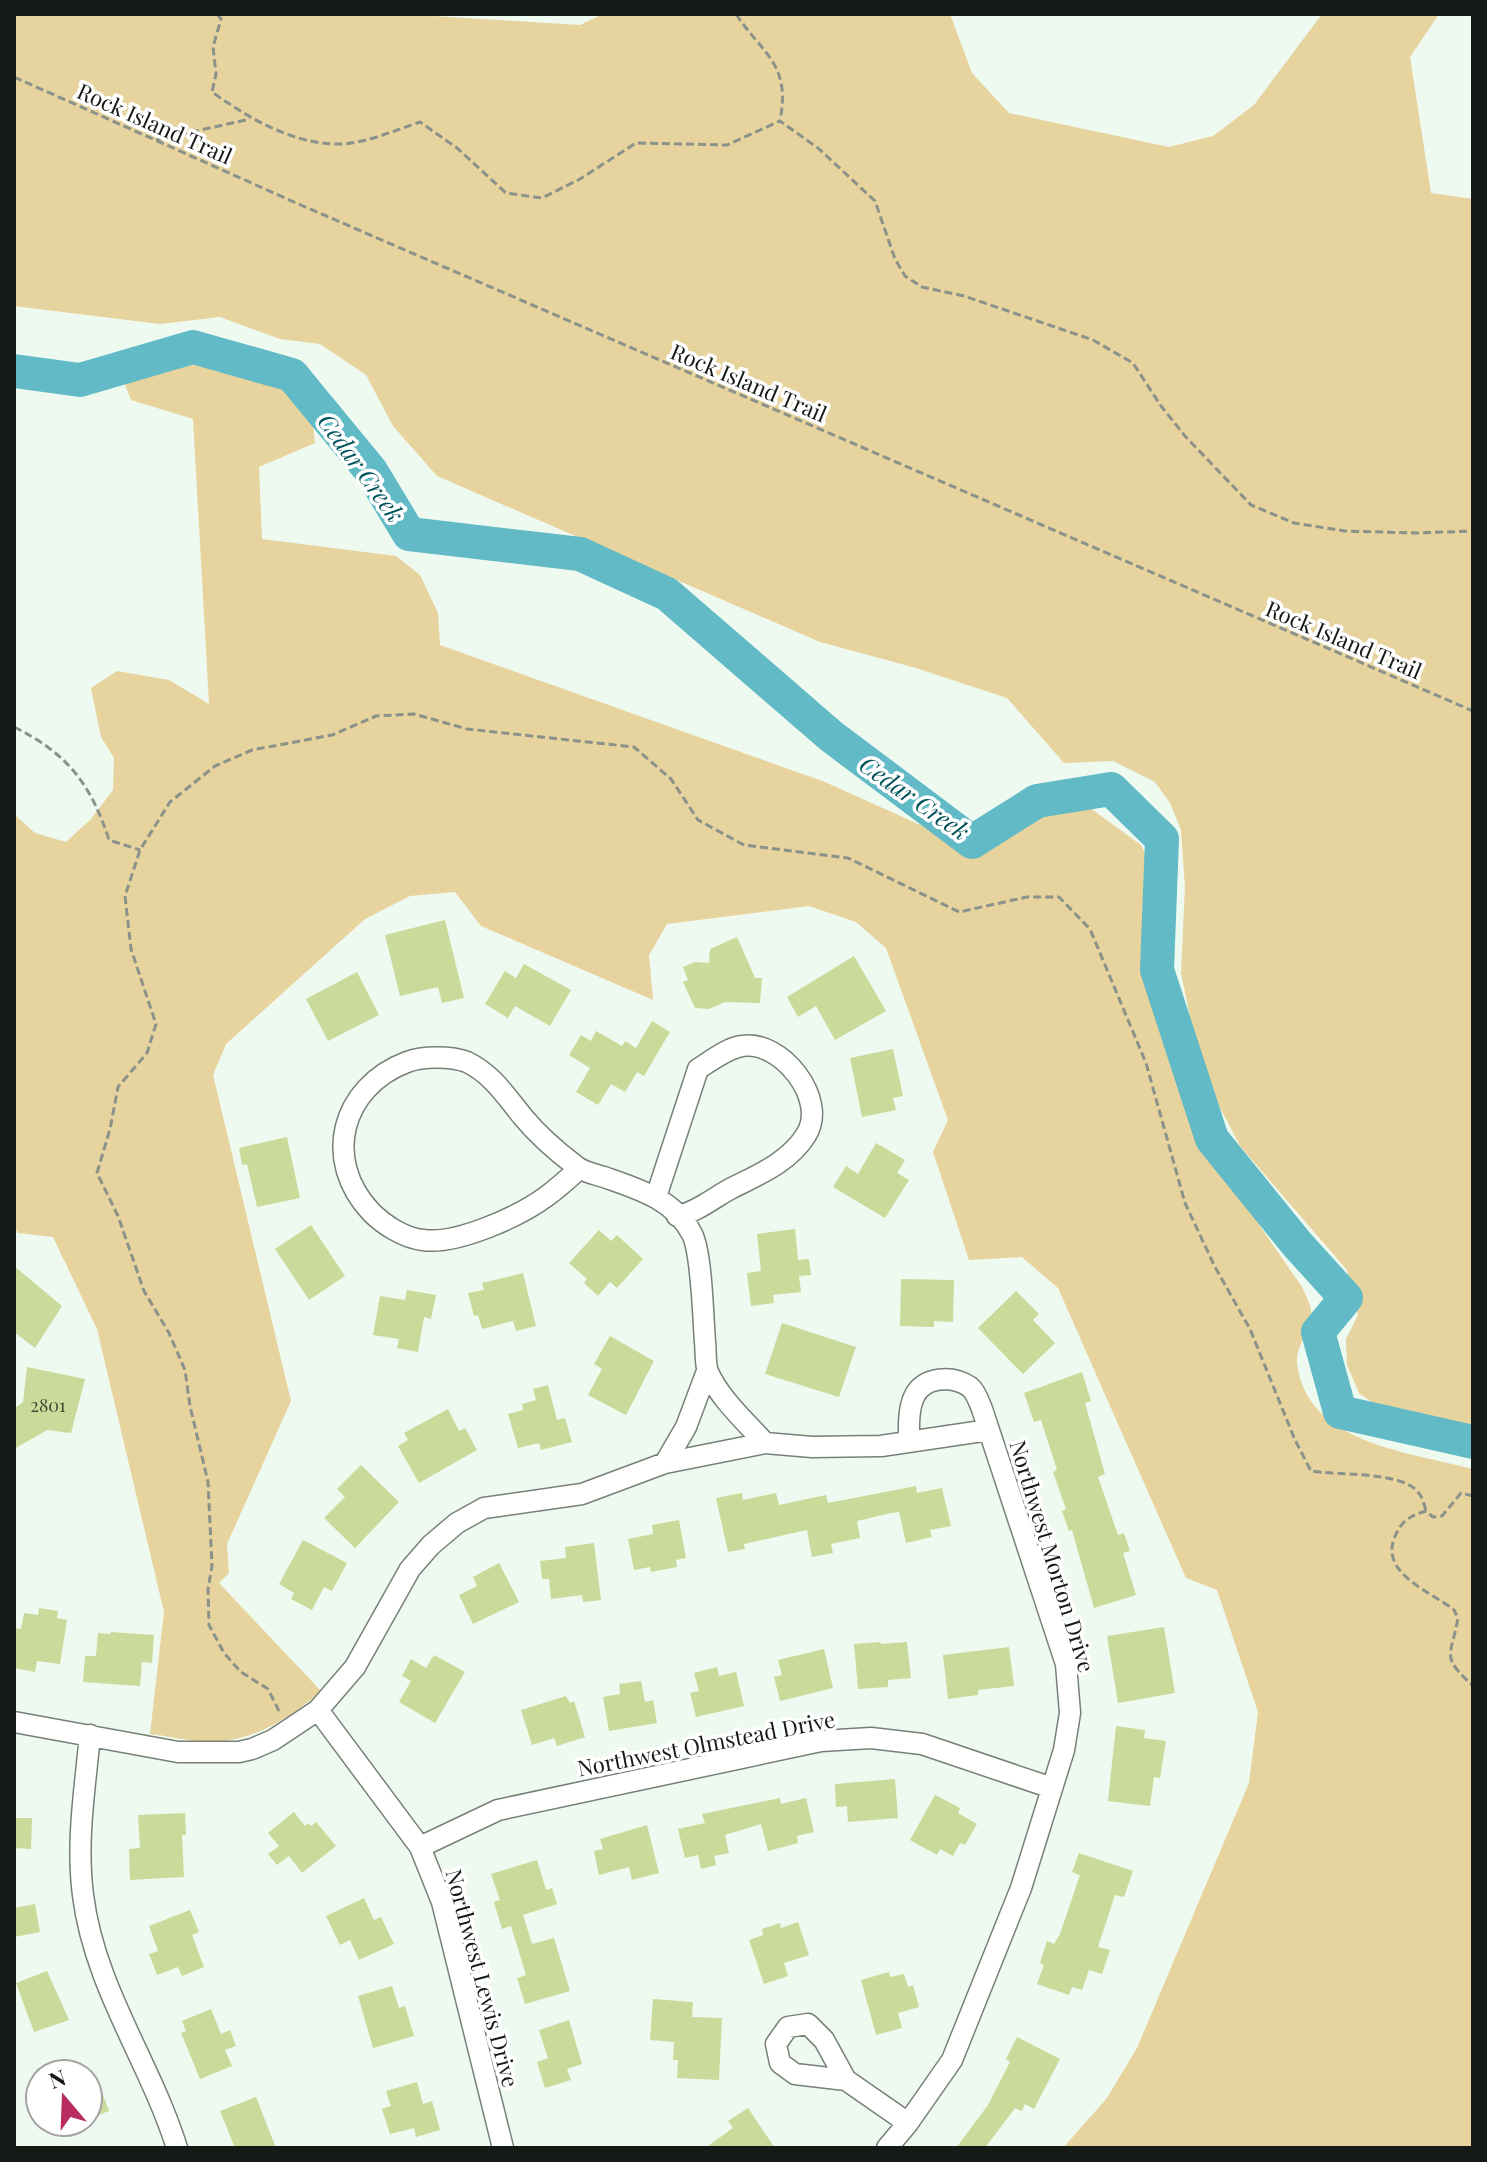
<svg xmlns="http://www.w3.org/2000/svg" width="1487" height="2162" viewBox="0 0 1487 2162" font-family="'Playfair Display',serif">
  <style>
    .green { fill: #e7d39d }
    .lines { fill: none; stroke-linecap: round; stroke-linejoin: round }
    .river { stroke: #61bac6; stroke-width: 34 }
    .building { fill: #cada9a }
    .minor-casing { stroke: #768077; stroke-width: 23 }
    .path { stroke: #8a928a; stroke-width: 3; stroke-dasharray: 8 4; stroke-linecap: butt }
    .minor { stroke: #fff; stroke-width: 20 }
    .labels { text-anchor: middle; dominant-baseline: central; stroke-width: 7; stroke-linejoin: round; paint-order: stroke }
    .number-label { font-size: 18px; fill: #434a37 }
    .street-label { font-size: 22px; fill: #161a16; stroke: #fff }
    .water-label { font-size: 24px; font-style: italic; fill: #00535c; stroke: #fff }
  </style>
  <rect width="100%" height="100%" fill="#eefaef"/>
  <path class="green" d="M14,14H401L580,25L603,14H950L972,73L1009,113L1169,147L1213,136L1254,105L1322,14H1439L1410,57L1431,193L1473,199V1425L1377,1406L1359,1393L1347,1365L1346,1339L1358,1315L1347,1270L1240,1146L1214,1096L1194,1035L1181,973L1185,887L1181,830L1170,803L1155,782L1113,761L1064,763L1007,698L916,668L820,642L437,476L393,426L366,375L320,344L280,339L220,317L160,324L14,306Z
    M192,360C234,366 292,373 311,418C314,425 314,435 315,443L259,467L262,539L396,556L420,575L438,613L440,645L825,782L938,833L976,820L1055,806L1090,808L1141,845L1151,865L1148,968L1179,1076L1204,1145L1302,1287C1305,1294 1310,1303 1311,1310C1313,1328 1295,1346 1297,1363C1306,1444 1410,1452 1473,1469V2148H1063L1107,2098L1137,2048L1249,1783L1258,1712L1217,1590L1186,1578L1058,1288L1022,1257L969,1260L933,1152L948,1120L886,948L856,922L809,906L667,924L649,955L653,1000L481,926L455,892L410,896L365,919L226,1044L213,1075L291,1401L227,1544L229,1573L219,1583L321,1691C289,1719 255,1740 211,1742C191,1742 169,1736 150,1734L164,1612L97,1329L53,1237L18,1233L14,1226V814L35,833L66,842L91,819L113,790L114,758L101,737L91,688L117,671L169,680L209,704L193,419L131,400L122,377Z"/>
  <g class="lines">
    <path class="river" d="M14,371L80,380L193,347L292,375L371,471L409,534L580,554L667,594L831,736L972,842L1037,801L1111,789L1162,839L1157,970L1212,1139L1297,1244L1346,1298L1318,1332L1340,1412L1473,1442"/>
  </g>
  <path class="building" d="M445,920L464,998L442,1003L438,987L400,996L385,935Z
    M737,937L755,978H762L760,1003L725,1002L709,1009L695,1008L683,982L688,980L683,967L695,962L709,963L710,949Z
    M854,956L886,1011L835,1040L816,1006L798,1017L787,997Z
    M524,964L571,990L550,1026L515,1006L508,1018L485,1004L505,971L516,978Z
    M357,972L379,1015L328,1041L306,999Z
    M652,1021L670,1032L644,1076L637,1072L625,1092L611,1084L598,1105L576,1092L590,1068L569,1055L581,1035L591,1041L596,1031L622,1046L625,1041L636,1048Z
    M893,1049L903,1096L893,1098L896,1110L862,1117L850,1058Z
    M287,1137L300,1198L257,1207L247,1164L242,1165L239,1148Z
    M876,1143L905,1160L897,1173L909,1180L885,1218L833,1187L846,1166L858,1174Z
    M311,1225L345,1276L309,1300L275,1249Z
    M795,1229L798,1260L809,1259L811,1275L799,1276L801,1292L773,1295L774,1303L751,1306L747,1273L761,1271L757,1234Z
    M599,1230L611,1241L617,1235L643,1259L617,1288L610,1282L598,1296L584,1283L587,1279L569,1263Z
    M14,1266L62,1306L35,1348L14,1332Z
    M523,1273L536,1326L516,1331L513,1321L482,1329L478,1315L474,1316L468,1293L484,1290L482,1283Z
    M901,1279L954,1280L953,1322L934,1321V1327L900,1326Z
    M407,1290L436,1295L431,1319L424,1317L418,1352L397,1348L399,1339L373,1335L380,1296L405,1300Z
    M1016,1291L1039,1314L1033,1320L1055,1343L1023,1374L978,1328Z
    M782,1323L856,1347L839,1397L765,1374Z
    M610,1336L654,1361L626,1415L588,1395L602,1369L594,1364Z
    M27,1367L85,1379L71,1433L47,1430L14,1449V1409L23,1402Z
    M1082,1372L1091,1401L1085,1403L1105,1474L1098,1477L1118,1535L1124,1533L1130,1551L1123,1553L1136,1595L1094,1608L1072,1530L1069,1531L1062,1511L1066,1509L1053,1472L1057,1470L1041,1420L1034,1422L1024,1393Z
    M548,1385L557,1420L565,1418L572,1442L541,1450L539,1443L518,1448L508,1414L523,1410L522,1404L536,1400L533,1389Z
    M448,1409L459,1431L465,1428L477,1450L419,1483L398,1446L408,1440L404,1433Z
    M361,1465L399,1502L355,1548L324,1518L345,1497L337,1489Z
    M916,1486L917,1493L942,1488L951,1526L930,1530L932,1537L906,1543L899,1512L891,1513L857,1521L860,1538L831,1544L833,1553L812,1557L807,1530L744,1544L745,1549L728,1552L716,1498L742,1493L743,1500L776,1493L779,1505L826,1495L828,1503Z
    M679,1520L686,1558L676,1560L677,1567L651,1572L650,1567L634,1570L628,1539L653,1534L652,1525Z
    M303,1540L347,1563L332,1591L324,1587L312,1610L291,1599L294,1593L279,1584Z
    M594,1543L601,1600L583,1602L582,1595L551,1599L549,1579H542L540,1561L566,1558L565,1547Z
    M499,1563L519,1602L473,1624L459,1595L477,1586L473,1577Z
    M39,1608L58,1611L57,1618L67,1620L60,1664L37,1661L35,1672L14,1668V1628L21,1629L24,1613L38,1615Z
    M1164,1627L1175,1693L1118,1703L1107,1636Z
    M111,1632L154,1635L152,1663L142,1662L140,1686L83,1682L85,1656H96L98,1633L111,1634Z
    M880,1642L881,1644L907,1642L911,1678L888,1680V1687L858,1689L854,1644Z
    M1009,1647L1014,1686L978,1690V1695L948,1699L943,1655Z
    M824,1649L833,1688L780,1701L774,1677L782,1675L778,1660Z
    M434,1655L465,1672L435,1723L399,1702L411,1681L402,1676L411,1659L426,1668Z
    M717,1667L719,1676L736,1672L744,1706L696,1717L690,1693L699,1691L694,1673Z
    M641,1681L645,1702L653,1700L657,1723L609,1731L603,1697L620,1694L619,1684Z
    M566,1696L570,1703L574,1701L585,1737L557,1746L554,1738L532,1745L521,1710Z
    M1116,1726L1145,1730L1144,1738L1166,1741L1160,1778L1154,1777L1150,1806L1108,1801Z
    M895,1779L898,1818L848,1822L847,1806L836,1807L835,1784Z
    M935,1795L960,1808L958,1813L977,1824L965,1845L960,1843L953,1856L940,1849L937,1855L910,1840Z
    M780,1798L781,1804L806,1798L814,1832L797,1836L798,1843L768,1851L761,1824L725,1835L729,1853L714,1856L716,1865L701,1869L698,1855L685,1858L678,1829L705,1823L702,1814Z
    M294,1812L305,1826L309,1823L311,1826L316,1822L336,1846L302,1873L289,1856L277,1865L268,1854L279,1846L268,1833Z
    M185,1813L186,1835H182L184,1877L130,1880L129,1849L140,1848L138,1815Z
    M14,1818H32L31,1849L14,1848Z
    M647,1825L659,1873L632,1880L629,1867L599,1875L594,1851L603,1849L600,1839Z
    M1079,1853L1133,1871L1124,1897L1115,1895L1098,1947L1110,1950L1102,1974L1089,1970L1082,1990L1072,1987L1069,1995L1037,1984L1044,1965L1040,1963L1047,1941L1054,1944L1060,1934L1080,1875L1072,1872Z
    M537,1860L546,1890L552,1888L557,1904L523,1915L532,1944L554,1938L570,1991L525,2004L517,1978L526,1975L511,1926L502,1929L494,1902L500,1900L491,1874Z
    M364,1898L374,1920L381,1917L394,1944L359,1960L350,1940L340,1945L326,1916Z
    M35,1904L40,1932L14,1937V1908Z
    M190,1910L199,1932L192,1935L204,1967L182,1976L178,1967L157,1975L149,1954L158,1951L149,1926Z
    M798,1922L809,1955L784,1963L788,1976L764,1984L749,1940L763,1935L762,1929L780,1923L781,1928Z
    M47,1971L69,2020L34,2032L16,1983Z
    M889,1972L890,1977L904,1974L908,1987L913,1985L919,2007L898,2013L902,2028L876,2035L861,1980Z
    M392,1986L399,2008L405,2006L414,2036L373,2048L358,1996Z
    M653,1999L693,2002L692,2017L722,2018L719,2080L677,2078L678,2060H673L674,2042L650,2040Z
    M211,2009L221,2034L230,2030L236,2046L225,2050L232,2066L200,2079L181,2033L186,2031L182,2021Z
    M569,2020L582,2064L567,2069L571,2080L545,2088L537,2062L548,2058L539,2030Z
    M1017,2037L1060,2059L1034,2109L1025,2104L1022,2111L1015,2108L985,2148H956L988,2105L1010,2062L1006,2059Z
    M417,2082L423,2104L432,2101L440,2130L416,2137L414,2128L390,2134L382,2109L391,2106L386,2091Z
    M100,2087L109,2111L88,2119V2092Z
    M256,2097L276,2148H235L220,2111Z
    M748,2108L775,2148H705L733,2128L728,2121Z"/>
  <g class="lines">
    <g class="minor-casing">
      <path id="minor" d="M579,1169C569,1178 558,1188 547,1196C520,1216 457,1245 423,1240C404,1238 384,1225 371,1212C322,1160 341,1087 407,1062C422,1056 452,1056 467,1062C492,1074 506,1096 523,1117C538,1135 556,1151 576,1166C583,1172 594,1174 604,1177C638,1189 674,1199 692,1234C702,1253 703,1319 705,1342C706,1351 705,1364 708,1372C720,1399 746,1422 765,1443
        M656,1197L698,1069C711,1061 727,1048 742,1046C780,1039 829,1099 806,1135C789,1162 760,1174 732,1188C716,1196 696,1213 677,1216
        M665,1463L686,1427L707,1371
        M318,1710L420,1847L442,1902L503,2148
        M14,1722L178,1752H239L252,1749L273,1740L318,1710L355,1667L410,1569L431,1545L457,1523L484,1508L582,1494L665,1463L765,1443L812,1447L881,1446L989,1430
        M90,1735C85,1788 76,1842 83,1895C94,1986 150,2062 177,2148
        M420,1847L498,1810L821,1741L871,1738L922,1744L1052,1788
        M846,2080L795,2074L780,2063L776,2044L788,2027L808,2024L824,2040L846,2080L908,2123
        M887,2148L908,2123L952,2060L1021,1888L1064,1750L1070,1713L1066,1664L982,1409C979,1402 976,1392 970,1387C953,1375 923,1376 914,1397C908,1410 909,1427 909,1442"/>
    </g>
    <path class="path" d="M217,14L221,19L213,47L216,74L212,92C249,118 290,143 336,144C362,145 396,130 420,122L457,148L506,193L542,198L580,179L636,143L727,145L780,121L818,148L875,201L895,259L905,276L922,287L964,296L1093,340L1133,363L1161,406L1185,436L1251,505L1294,523L1345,531L1417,533L1473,531
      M736,14C763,55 791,63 780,121
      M14,77L303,206L1473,711
      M156,140L250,119
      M14,727C67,753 91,784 109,840L140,850
      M1473,1496L1461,1493L1442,1516L1433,1517L1426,1511C1412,1515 1404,1519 1397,1532C1375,1573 1431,1591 1454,1610L1458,1618C1451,1658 1440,1655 1473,1686
      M279,1711L268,1689L241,1672L224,1653L209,1625L208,1589L212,1566L208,1482L190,1406L185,1370L169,1333L144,1291L118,1216L97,1173L110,1129L118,1087L147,1053L156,1024L131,949L125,896L140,850L170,802L215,766L252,750L332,735L376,716L414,714L467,729L634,747L671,779L698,820L744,845L848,858L959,912L1027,897H1059L1090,929L1146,1063L1185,1203L1215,1267L1250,1329L1295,1440L1311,1471C1337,1475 1396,1472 1415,1489C1422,1495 1424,1503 1426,1511"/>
    <use href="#minor" class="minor"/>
  </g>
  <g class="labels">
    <g class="number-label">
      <text x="48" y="1405">2801</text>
    </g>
    <g class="street-label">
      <text transform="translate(155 123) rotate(24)">Rock Island Trail</text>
      <text transform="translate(749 382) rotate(23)">Rock Island Trail</text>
      <text transform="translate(1344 639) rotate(23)">Rock Island Trail</text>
      <text transform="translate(1053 1556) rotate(73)">Northwest Morton Drive</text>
      <text transform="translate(706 1743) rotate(-11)">Northwest Olmstead Drive</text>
      <text transform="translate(483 1978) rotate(75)">Northwest Lewis Drive</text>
    </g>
    <g class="water-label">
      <text transform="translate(362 467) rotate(54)">Cedar Creek</text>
      <text transform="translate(915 797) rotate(35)">Cedar Creek</text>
    </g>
  </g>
  <rect width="1487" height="2162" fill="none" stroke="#161a16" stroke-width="32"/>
  <g transform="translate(64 2098) rotate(341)"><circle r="38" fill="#ffffff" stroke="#a2a3a2" stroke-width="2"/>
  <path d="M0-6L14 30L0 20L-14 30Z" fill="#b82c62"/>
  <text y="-12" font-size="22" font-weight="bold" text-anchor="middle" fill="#161a16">N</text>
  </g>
</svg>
